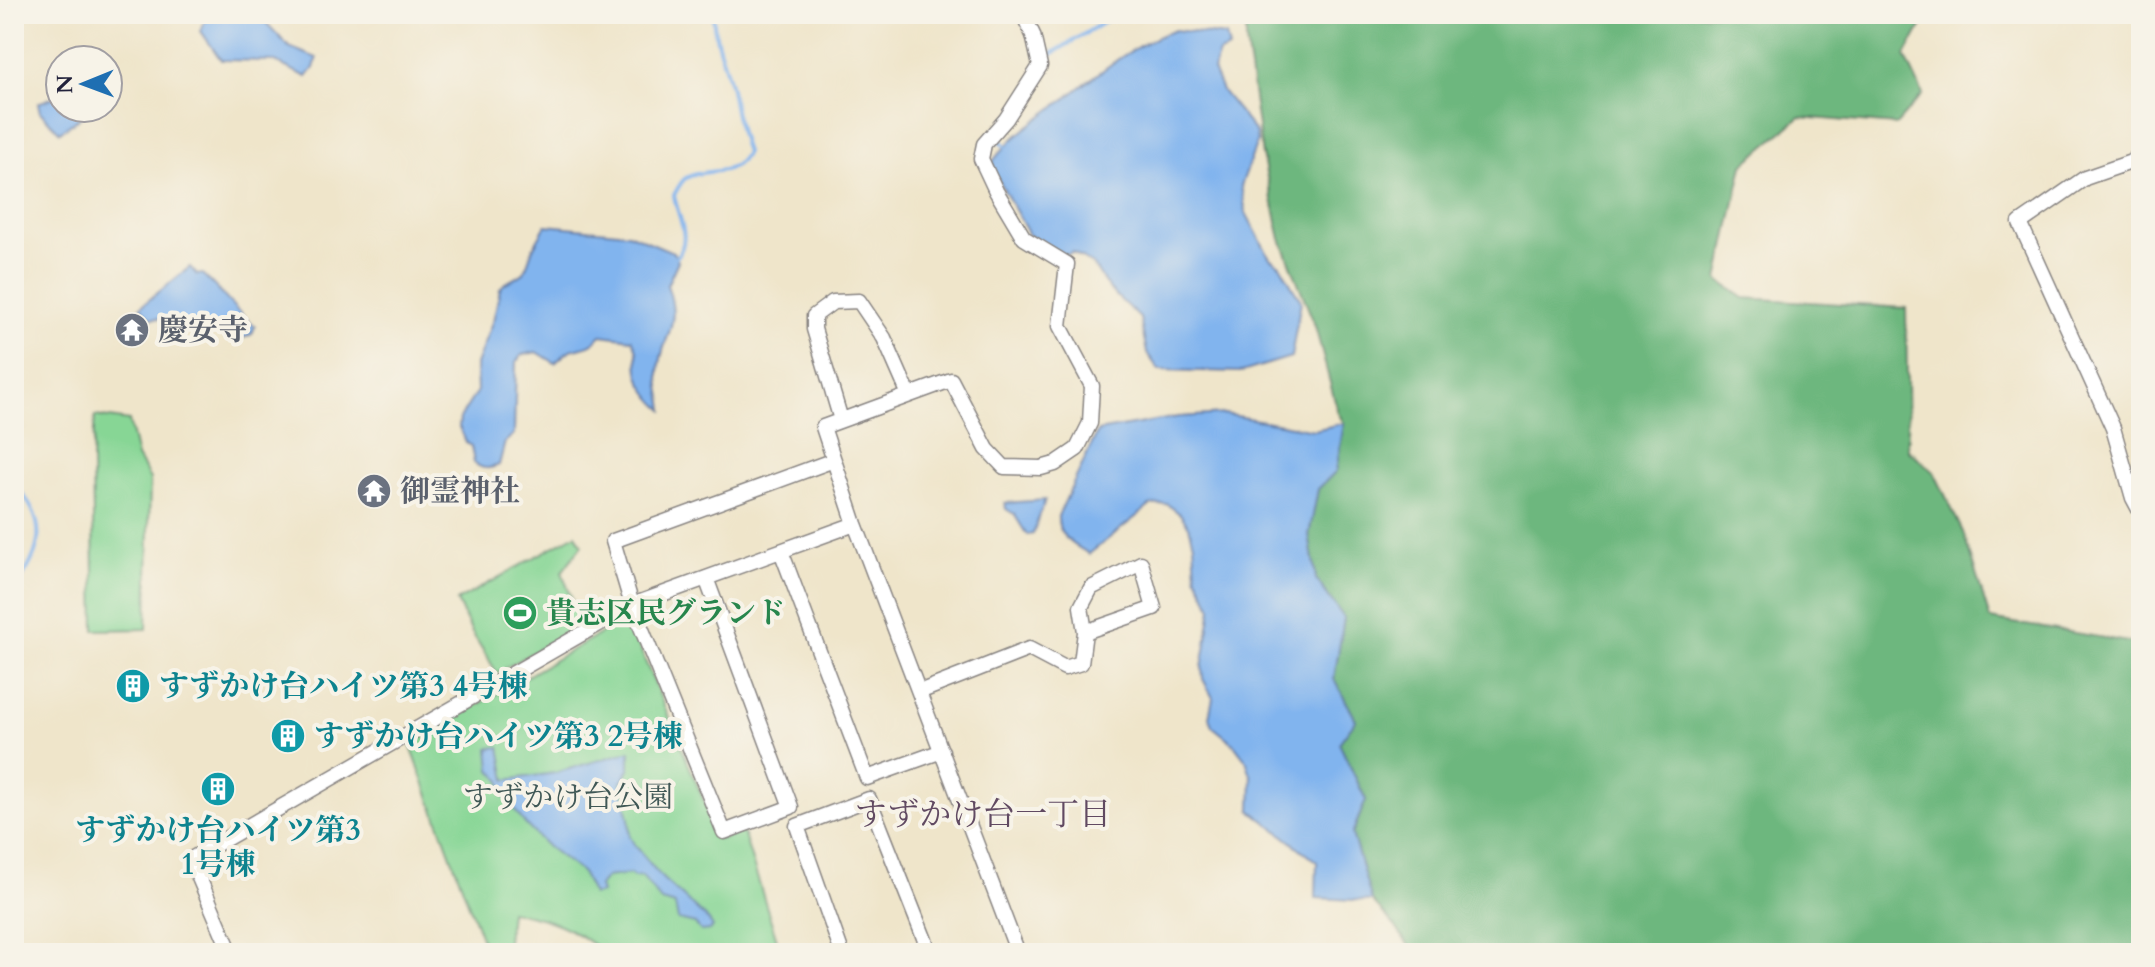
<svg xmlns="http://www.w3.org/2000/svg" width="2155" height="967" viewBox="0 0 2155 967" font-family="Cardo,'Noto Serif JP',serif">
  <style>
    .green { fill: #87d695; stroke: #547c68; stroke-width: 2 }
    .forest { fill: #6db77e; stroke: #486c5c; stroke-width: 2 }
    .water { fill: #81b4ee; stroke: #526b94; stroke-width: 2 }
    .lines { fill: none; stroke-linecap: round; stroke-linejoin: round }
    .stream { stroke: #81b4ee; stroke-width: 4 }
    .street-casing { stroke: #888482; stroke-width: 17 }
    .street { stroke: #fff; stroke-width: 14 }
    .labels { text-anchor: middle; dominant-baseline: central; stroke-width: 8; stroke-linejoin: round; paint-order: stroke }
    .worship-label { font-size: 30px; font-weight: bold; fill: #5b616d; stroke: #f7f3e8; text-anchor: start }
    .leisure-label { font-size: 30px; font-weight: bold; fill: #27864d; stroke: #f7f3e8; text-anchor: start }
    .culture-label { font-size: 30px; font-weight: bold; fill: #0d838f; stroke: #f7f3e8; text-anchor: start }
    .park-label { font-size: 30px; fill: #405856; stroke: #f7f3e8 }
    .neighbourhood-label { font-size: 32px; fill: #614a62; stroke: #f7f3e8 }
  </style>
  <rect width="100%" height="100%" fill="#f7f3e8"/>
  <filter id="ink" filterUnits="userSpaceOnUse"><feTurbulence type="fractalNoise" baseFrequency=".0125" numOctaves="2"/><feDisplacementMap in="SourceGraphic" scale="16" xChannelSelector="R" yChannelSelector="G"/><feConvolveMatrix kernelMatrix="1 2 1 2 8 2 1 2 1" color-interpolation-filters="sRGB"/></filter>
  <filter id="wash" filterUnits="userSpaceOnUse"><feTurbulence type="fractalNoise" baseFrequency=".006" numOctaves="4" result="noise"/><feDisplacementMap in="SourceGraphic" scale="32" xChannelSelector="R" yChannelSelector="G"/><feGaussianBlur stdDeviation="1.8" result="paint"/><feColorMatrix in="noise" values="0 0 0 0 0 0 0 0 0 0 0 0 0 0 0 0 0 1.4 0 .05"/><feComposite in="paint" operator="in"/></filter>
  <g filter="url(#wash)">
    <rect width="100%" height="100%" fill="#efe5ca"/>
    <path class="green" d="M95,416L129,421L137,457L150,479L147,629L95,630L92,459Z
      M576,534L582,545L562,572L581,624L497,673L471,631L457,601Z
      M627,618L720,839L743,832L781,953H604C572,927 551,919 510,911L506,952L484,946L410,744Z"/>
    <path class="forest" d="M1246,14H1928L1905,56L1923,94L1896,125L1800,117L1743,165L1718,280L1744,298L1906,308L1908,450L1934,472L1963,532L1990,619L2141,644V953H1414L1395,926L1372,901L1352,834L1366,800L1339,743L1356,720L1334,679L1344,618L1316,579L1309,535L1318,489L1336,471L1344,423L1338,413L1315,326L1281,239L1262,155L1246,41Z"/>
    <path class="water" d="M229,14H258L289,47L317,58L314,68L307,77L273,61L221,60L201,31L205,20Z
      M1175,30L1226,36L1229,49L1219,53L1213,70L1222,91L1256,133L1257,142L1241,186L1246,213L1270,258L1280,265L1301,301L1291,357L1242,372L1159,370L1147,353L1140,318L1109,289L1093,265L1072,252L1063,257L1029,235L994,172L993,161C1013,135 1038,119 1064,100C1099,73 1133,44 1175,30Z
      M60,95V108H75L81,117L60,132L40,112L38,103Z
      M546,225L628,233L673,252L678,261L667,285C683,328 661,335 659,372C658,385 663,397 664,410C654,402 640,385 638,371C636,359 640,351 632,339L601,335C592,347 584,346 571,350C566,352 560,359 555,363L537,352L522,355L516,362L514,434L505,442L499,465C489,469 483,470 474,463L471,446L466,442L459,427L460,418L477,391L476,365L494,317L500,289L504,284L524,273L533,248Z
      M190,267L197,275L202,274C221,291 235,311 255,326L252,334L239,340L231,339L219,331L196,330L171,319L150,318L140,307Z
      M1225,414L1314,430L1344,423L1336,471L1318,489L1309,535L1316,579L1344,618L1334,679L1356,720L1339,743L1366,800L1352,834L1372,901L1316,898L1317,862L1251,810L1252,778L1246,760L1233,743L1212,726L1209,717L1213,698L1203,679L1202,668L1212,608L1196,575L1194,544L1189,526L1180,514L1167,504L1151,505L1089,554C1073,544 1057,538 1058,516L1098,431L1178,417Z
      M1045,500L1033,534L1027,535L1014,514L1006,509L1005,503Z
      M500,747L506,780L555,773L630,751V767L621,783L629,819L630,837L634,844L662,878L708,920L713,927L710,930L701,931L695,924L678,920L675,905L661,901L642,876L634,877L630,874L606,877L599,886L601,893L593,895L582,873L548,847L526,825L503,794L501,781L491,770L489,748Z"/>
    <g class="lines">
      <path class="stream" d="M1043,47L1050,55L1117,14
        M999,139L1005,146
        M676,257C693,239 677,216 674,195C677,190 681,181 686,178C706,166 733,180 746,152C738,131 735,111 731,89C725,63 714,41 713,14
        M14,484C49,521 44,550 14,589
        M14,687L16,689"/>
    </g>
  </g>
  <g filter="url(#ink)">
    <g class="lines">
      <g class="street-casing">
        <path id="street" d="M2141,153L2131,162L2085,178L2020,223L2113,428L2133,498L2141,513
          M841,420L814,329V316L833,302L859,301L884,338L909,395
          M781,551L867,778L942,751
          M706,578L791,807L724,832L632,605L613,541L834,460
          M919,692L1029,649L1065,668L1081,663L1085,632L1081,607L1091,588L1141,563L1154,608L1085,632
          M231,953L191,859L632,605L855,524
          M842,953L797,826L869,799L930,953
          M1018,953L855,524L823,427L951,380L987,449L1004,467L1041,468L1055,464L1077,449L1090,423L1092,386L1060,326L1067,264L1024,238L996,191L981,159L984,144L1006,119L1040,66L1033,35L1023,14"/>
      </g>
      <use href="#street" class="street"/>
    </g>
  </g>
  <defs>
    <g id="temple-disc" transform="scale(1.8)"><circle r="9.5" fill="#6b7280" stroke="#f7f3e8"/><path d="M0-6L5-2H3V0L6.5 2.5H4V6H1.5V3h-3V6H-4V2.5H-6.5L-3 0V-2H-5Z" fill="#fff"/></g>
    <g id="stadium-disc" transform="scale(1.8)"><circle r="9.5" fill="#2e9e5b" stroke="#f7f3e8"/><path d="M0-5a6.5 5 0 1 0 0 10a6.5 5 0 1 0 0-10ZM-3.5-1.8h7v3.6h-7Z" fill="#fff"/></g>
    <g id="building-disc" transform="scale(1.8)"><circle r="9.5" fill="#0f9aa8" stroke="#f7f3e8"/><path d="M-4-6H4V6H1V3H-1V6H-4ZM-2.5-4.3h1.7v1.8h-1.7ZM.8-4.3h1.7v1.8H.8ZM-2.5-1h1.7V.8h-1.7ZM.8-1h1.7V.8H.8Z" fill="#fff"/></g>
  </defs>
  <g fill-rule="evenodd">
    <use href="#temple-disc" x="132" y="330"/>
    <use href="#temple-disc" x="374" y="491"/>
    <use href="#stadium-disc" x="520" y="613"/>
    <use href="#building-disc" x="133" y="686"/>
    <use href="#building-disc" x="288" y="736"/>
    <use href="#building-disc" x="218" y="789"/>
  </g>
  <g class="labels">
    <g class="worship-label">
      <text x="158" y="330">慶安寺</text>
      <text x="400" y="491">御霊神社</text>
    </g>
    <g class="leisure-label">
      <text x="546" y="613">貴志区民グランド</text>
    </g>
    <g class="culture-label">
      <text x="159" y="686">すずかけ台ハイツ第3 4号棟</text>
      <text x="314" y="736">すずかけ台ハイツ第3 2号棟</text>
      <text x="218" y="830" text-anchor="middle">すずかけ台ハイツ第3<tspan x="218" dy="34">1号棟</tspan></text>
    </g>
    <g class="park-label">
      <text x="568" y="797">すずかけ台公園</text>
    </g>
    <g class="neighbourhood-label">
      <text x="983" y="815">すずかけ台一丁目</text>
    </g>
  </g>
  <rect width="2155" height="967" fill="none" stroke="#f7f3e8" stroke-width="48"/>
  <g transform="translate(84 84) rotate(269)"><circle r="38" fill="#f7f3e8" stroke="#a29fa3" stroke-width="2"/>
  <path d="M0-6L14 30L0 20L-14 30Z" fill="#1f6fb2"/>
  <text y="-12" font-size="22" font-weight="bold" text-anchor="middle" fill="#22223b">N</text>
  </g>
</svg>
